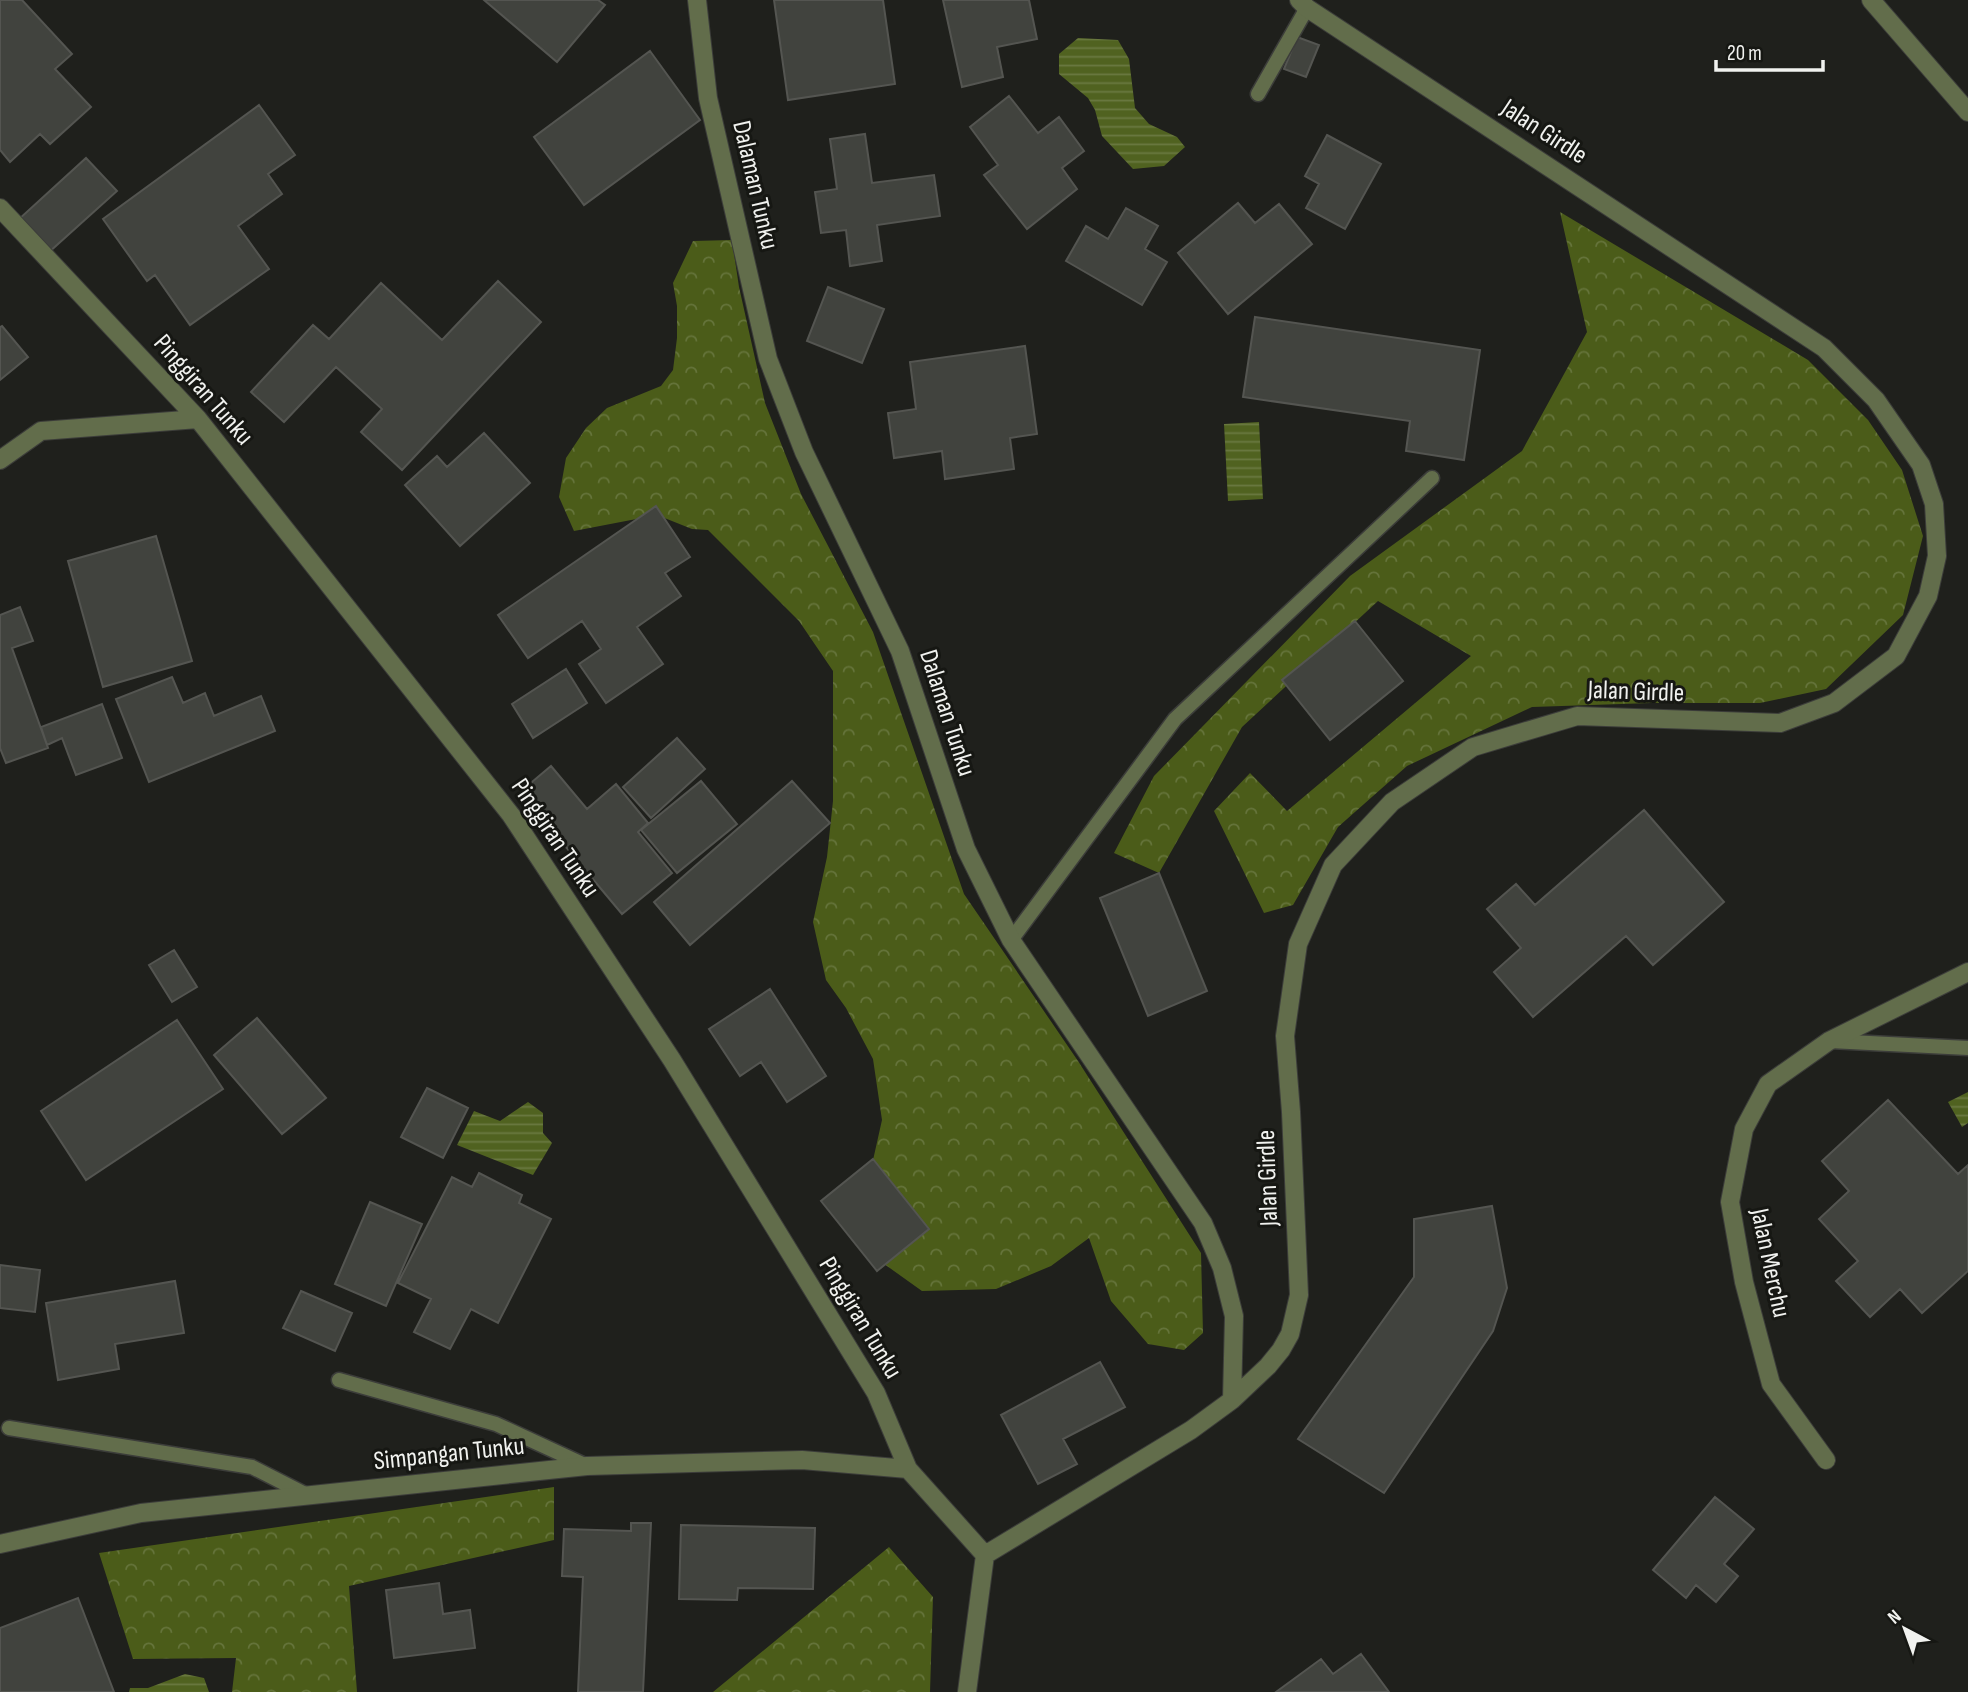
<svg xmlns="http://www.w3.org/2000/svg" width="1968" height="1692" viewBox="0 0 1968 1692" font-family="'Sofia Sans Condensed',sans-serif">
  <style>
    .forest { fill: url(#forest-crowns) }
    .water { fill: url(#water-rules) }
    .building { fill: #41433e; stroke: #545551; stroke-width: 2 }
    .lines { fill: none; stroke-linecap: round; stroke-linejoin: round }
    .lane-casing { stroke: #3c3d3a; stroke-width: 17 }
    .street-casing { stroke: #3c3d3a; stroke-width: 20 }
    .lane { stroke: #626d4b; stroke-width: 14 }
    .street { stroke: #626d4b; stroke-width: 18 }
    .labels { text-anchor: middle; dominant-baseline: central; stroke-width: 6; stroke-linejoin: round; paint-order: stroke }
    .street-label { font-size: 26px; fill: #f1f2ef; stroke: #161713 }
  </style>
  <defs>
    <pattern id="forest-crowns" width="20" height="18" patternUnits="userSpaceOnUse" patternTransform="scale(1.75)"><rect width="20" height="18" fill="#4b5c19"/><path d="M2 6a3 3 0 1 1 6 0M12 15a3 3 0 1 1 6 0" fill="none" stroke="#65743b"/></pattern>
    <pattern id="water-rules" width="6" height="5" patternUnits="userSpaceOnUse" patternTransform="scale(1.75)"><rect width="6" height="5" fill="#506220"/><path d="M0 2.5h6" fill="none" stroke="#6a7941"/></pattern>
  </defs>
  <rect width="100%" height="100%" fill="#1f201c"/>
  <path class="forest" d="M1560,212L1808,360L1868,420L1902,470L1923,536L1903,615L1826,689L1760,703H1651L1532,707L1407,766L1338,827L1293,905L1264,913L1214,811L1250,773L1287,811L1471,656L1378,601L1242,727L1159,873L1114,853L1154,776L1350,576L1522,451L1587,332Z
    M732,240L739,287L765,403L801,494L873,632L964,894L1078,1061L1201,1253L1203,1333L1184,1350L1148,1344L1111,1301L1089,1238L1051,1266L996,1289L922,1291L873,1256L867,1187L882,1120L873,1059L846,1008L826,980L813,922L827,857L833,801V671L799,621L708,530L692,529L657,515L574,531L559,497L566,458L586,428L607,408L661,386L673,370L677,338V306L673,283L693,241Z
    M554,1487V1540L349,1586L357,1692H232L236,1658L133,1659L99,1553Z
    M889,1547L933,1597L930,1692H713Z"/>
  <path class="water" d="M1078,38L1118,40L1129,59L1135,108L1149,124L1177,137L1185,147L1164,166L1133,169L1102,136L1095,110L1088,98L1059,74V54Z
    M1259,422L1263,499L1228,501L1224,424Z
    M1968,1092V1123L1962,1127L1948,1102Z
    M528,1102L543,1113V1133L552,1143L533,1175L457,1145L474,1111L500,1121Z
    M185,1674L204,1678L209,1692H129L130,1688H148Z"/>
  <path class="building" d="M0,0H22L72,54L55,69L91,107L50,144L40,134L10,162L0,150Z
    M484,0H598L605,5L557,62Z
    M774,0H883L895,84L788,100Z
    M943,0H1029L1037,39L997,47L1003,77L962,87Z
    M1297,37L1319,45L1306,77L1284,69Z
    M650,51L700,120L584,205L534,137Z
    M1009,96L1038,133L1059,117L1084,151L1062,168L1077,189L1027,229L984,175L998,165L970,127Z
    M259,105L295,155L268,174L282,194L238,226L269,269L190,325L155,275L147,281L103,219Z
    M865,134L872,183L934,175L940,216L877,225L882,261L850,266L846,230L821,233L815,192L837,189L830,139Z
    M1327,135L1381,164L1345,229L1306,208L1319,184L1305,176Z
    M86,158L117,191L48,253L18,220Z
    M1238,203L1255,223L1279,204L1312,244L1228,314L1178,253Z
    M1126,208L1158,226L1145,249L1167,262L1142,305L1066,261L1086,226L1108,239Z
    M498,281L541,322L402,470L361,432L382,409L336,367L284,422L251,392L313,325L329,339L381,283L442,340Z
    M828,287L884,309L862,363L807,341Z
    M1255,317L1480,350L1464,460L1406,451L1410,421L1243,397Z
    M2,326L28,357L0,380V327Z
    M1025,346L1037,434L1010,438L1014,469L945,479L942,451L894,458L888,413L916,409L910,362Z
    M484,433L530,483L460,546L405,485L437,456L447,467Z
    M656,506L690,557L665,573L681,596L637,627L663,664L606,703L579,664L601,649L582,621L528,658L498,615Z
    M156,536L192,661L103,687L68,561Z
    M20,607L33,641L12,648L48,748L6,763L0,748V615Z
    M1355,621L1403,681L1330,740L1282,680Z
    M566,669L587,703L533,738L512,704Z
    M172,677L183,703L205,693L214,716L261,696L275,731L149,782L116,699Z
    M102,704L122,758L76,775L62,738L47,745L41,727Z
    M677,738L705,769L651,818L623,787Z
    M551,766L587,809L616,784L648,823L638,832L672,873L622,914L520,792Z
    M701,781L737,824L677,873L641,830Z
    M792,781L830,823L690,945L654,902Z
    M1644,810L1724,902L1653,965L1626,936L1533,1017L1494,972L1521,948L1487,909L1516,884L1535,905Z
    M1159,873L1207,991L1148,1016L1100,898Z
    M174,950L197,987L172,1002L149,965Z
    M770,989L826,1076L787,1102L761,1062L740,1076L709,1029Z
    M257,1018L326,1098L282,1134L214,1055Z
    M177,1020L223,1089L86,1180L41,1111Z
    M427,1088L468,1108L443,1158L401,1137Z
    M1888,1100L1958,1174L1968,1165V1271L1922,1313L1900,1289L1870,1317L1836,1281L1858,1261L1819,1219L1849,1191L1822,1161Z
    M873,1159L929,1229L877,1271L821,1201Z
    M479,1173L522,1195L519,1203L551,1219L498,1323L471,1309L450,1349L414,1332L431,1299L398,1283L452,1177L472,1187Z
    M370,1202L422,1224L386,1306L335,1284Z
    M1492,1206L1507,1288L1493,1331L1384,1493L1298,1439L1414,1277V1219Z
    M0,1265L40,1270L35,1312L0,1308Z
    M175,1281L184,1333L115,1344L119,1369L58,1380L46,1303Z
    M301,1291L352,1313L335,1351L283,1328Z
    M1100,1362L1125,1407L1063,1439L1077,1464L1038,1484L1001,1415Z
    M1715,1497L1754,1529L1724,1564L1738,1576L1716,1602L1696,1585L1686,1598L1653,1570Z
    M631,1523H651L643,1692H578L583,1577L562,1576L564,1529L631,1531Z
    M681,1525L815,1528L813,1589L738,1588L737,1600L679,1599Z
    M439,1583L443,1614L470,1610L475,1648L394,1658L386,1590Z
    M78,1598L114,1692H0V1628Z
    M1361,1654L1389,1692H1276L1321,1659L1333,1674Z"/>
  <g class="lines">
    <g class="lane-casing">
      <path id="lane" d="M1258,94L1307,8
        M1011,940L1175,719L1432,478
        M1830,1041L1968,1048
        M339,1380L496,1424L587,1466
        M9,1428L252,1467L307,1495"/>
    </g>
    <g class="street-casing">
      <path id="street" d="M697,0L708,98L768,359L804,452L900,651L966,849L1011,940L1203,1223L1222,1268L1234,1316L1232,1400
        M1871,0L1968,112
        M0,208L198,419L511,815L672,1060L876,1393L908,1469L985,1555
        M0,460L41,431L198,419
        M1826,1460L1771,1384L1744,1282L1730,1202L1744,1129L1768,1084L1829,1041L1968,972
        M0,1544L141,1513L587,1466L802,1460L908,1469
        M967,1692L985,1555L1191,1430L1232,1400L1268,1366L1281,1350L1290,1334L1299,1295L1291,1112L1285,1036L1298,944L1333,865L1392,802L1473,747L1577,716L1780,723L1834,703L1896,656L1928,596L1937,556L1934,504L1921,465L1876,400L1824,348L1307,8L1299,0"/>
    </g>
    <use href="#lane" class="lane"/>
    <use href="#street" class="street"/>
  </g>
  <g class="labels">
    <g class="street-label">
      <text transform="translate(1544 132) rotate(33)">Jalan Girdle</text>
      <text transform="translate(755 185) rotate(77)">Dalaman Tunku</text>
      <text transform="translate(203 390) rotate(49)">Pinggiran Tunku</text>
      <text transform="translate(1636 692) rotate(2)">Jalan Girdle</text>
      <text transform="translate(947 713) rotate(72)">Dalaman Tunku</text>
      <text transform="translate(555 838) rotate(56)">Pinggiran Tunku</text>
      <text transform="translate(1268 1178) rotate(-92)">Jalan Girdle</text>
      <text transform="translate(1770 1263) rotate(78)">Jalan Merchu</text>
      <text transform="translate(860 1318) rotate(59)">Pinggiran Tunku</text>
      <text transform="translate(449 1454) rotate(-6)">Simpangan Tunku</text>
    </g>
  </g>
  <g transform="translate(1905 1629) rotate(319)" stroke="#161713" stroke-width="5" paint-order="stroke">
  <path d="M0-5L12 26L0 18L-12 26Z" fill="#f1f2ef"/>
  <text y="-10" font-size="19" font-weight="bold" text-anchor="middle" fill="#f1f2ef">N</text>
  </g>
  <path d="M1716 60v10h107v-10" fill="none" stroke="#f1f2ef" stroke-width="3.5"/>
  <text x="1727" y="60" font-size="21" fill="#f1f2ef" stroke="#161713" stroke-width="5" paint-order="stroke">20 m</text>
</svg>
